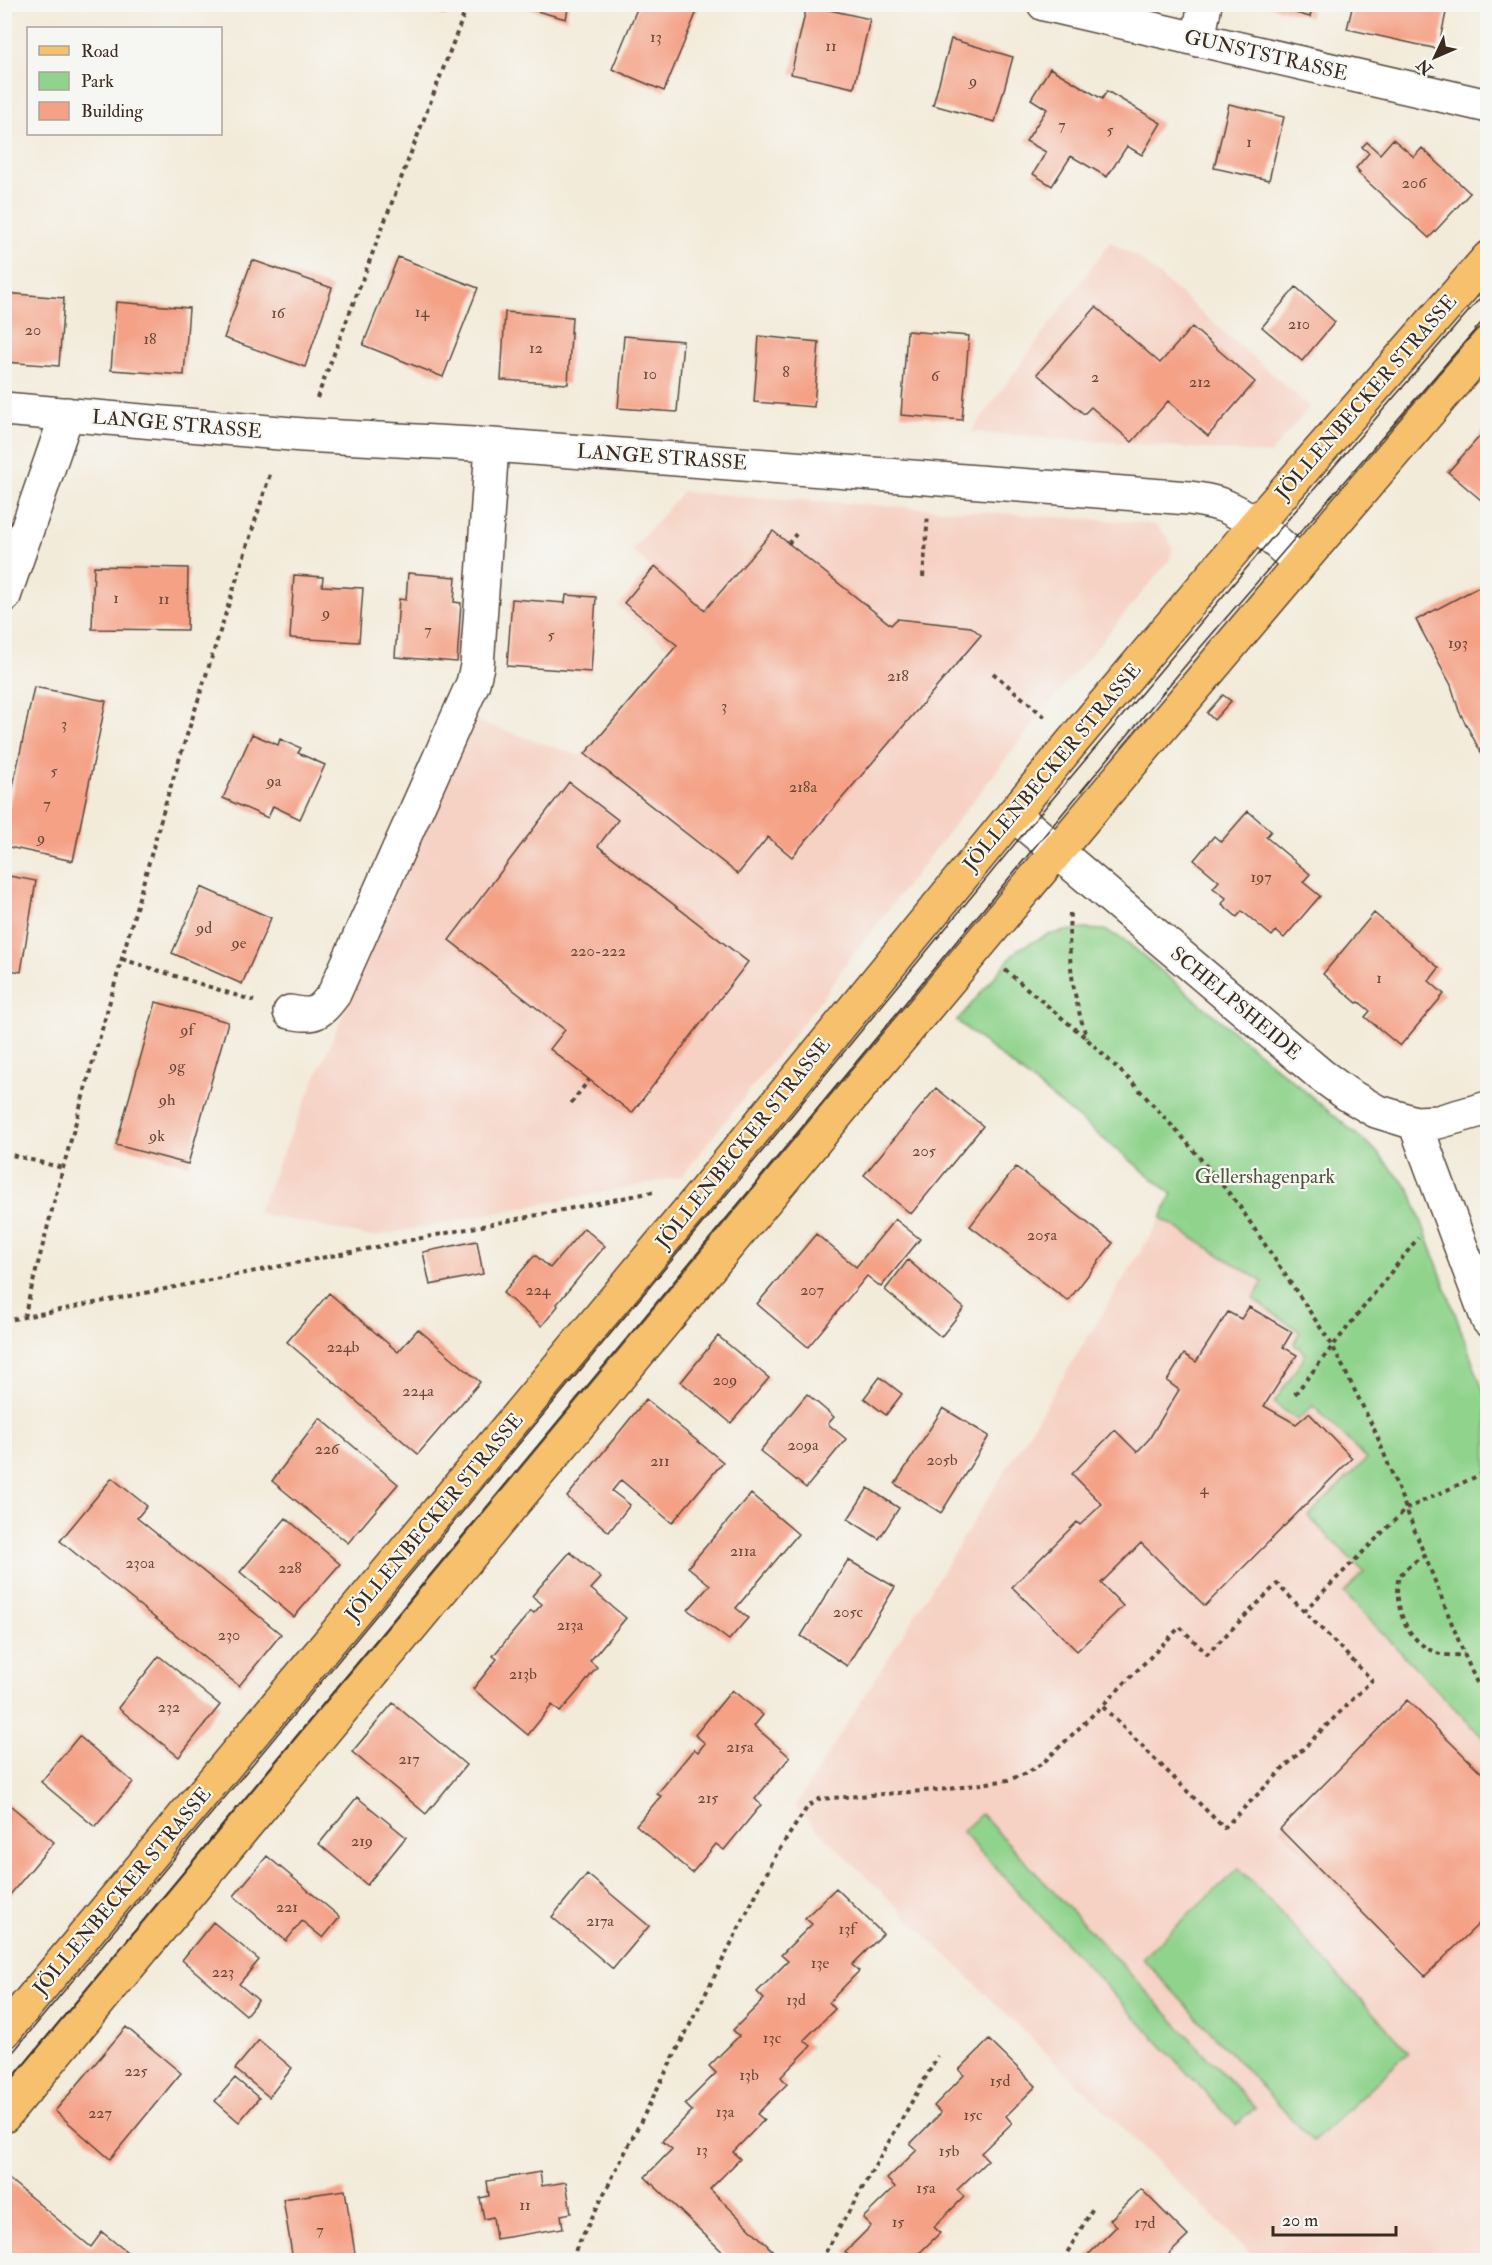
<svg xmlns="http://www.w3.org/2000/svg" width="1492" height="2265" viewBox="0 0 1492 2265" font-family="'IM FELL Double Pica',serif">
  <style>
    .built { fill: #f6d2c4 }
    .green { fill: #8fd38c; stroke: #657e55; stroke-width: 1.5 }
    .building { fill: #f4a186 }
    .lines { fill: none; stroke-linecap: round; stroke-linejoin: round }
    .minor-casing { stroke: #57473a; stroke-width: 36 }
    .major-casing { stroke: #57473a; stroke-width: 36 }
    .path { stroke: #57473a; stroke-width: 4; stroke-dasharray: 4.5 4.5; stroke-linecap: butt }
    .minor { stroke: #fff; stroke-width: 33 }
    .major { stroke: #f7c06c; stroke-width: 33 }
    .tram { stroke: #3b2a1e; stroke-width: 1.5 }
    .labels { text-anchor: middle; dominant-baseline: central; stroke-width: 4.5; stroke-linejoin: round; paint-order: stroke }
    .number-label { font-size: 16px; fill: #694838 }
    .street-label { font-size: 20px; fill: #3b2a1e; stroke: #f6f6f2 }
    .park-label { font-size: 20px; fill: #50543a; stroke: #f6f6f2 }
  </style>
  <rect width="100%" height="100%" fill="#f6f6f2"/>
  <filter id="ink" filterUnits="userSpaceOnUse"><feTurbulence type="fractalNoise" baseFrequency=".0167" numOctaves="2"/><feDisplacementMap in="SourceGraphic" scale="12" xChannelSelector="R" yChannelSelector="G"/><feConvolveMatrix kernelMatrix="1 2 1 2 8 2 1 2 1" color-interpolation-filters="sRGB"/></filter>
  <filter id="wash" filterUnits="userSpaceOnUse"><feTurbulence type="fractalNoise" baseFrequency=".008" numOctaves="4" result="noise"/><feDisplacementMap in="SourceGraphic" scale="24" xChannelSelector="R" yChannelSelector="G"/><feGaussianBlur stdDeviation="1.35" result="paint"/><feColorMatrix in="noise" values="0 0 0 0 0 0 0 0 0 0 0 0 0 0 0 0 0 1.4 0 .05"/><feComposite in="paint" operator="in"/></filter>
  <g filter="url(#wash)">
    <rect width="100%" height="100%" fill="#f3ebda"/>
    <path class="built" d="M1110,242L1140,259L1310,407L1270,454L971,432Z
      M684,490L686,492L828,502L1135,522L1155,525L1168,537L1172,549L1170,559L1163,568L1041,714L847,962L824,996L765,1071L681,1177L372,1237L257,1213L471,719L580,756L670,649L618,606L650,567L632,550Z
      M1161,1218L1263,1282L1253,1299L1301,1332L1306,1353L1313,1406L1367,1459L1308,1516L1365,1572L1344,1593L1487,1742V2260H1257L795,1807L1030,1431Z"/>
    <path class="green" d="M1084,929L1104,930L1123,939L1374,1149L1410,1190L1487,1401V1742L1344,1593L1364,1572L1308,1516L1367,1459L1313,1406L1297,1420L1274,1403L1306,1354L1294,1344L1300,1332L1253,1299L1263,1282L1161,1218L1172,1194L957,1021L1018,949L1047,935L1066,931Z
      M981,1814L1255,2108L1236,2125L962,1832Z
      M1239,1868L1409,2052L1313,2142L1142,1958Z"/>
    <g id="blocks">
      <path class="building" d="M410,4H447L444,15Z
        M511,4H569L566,19Z
        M639,4H700L664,91L612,69Z
        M1263,4H1313L1310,17Z
        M1353,4H1448L1438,49L1347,29Z
        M807,5L870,19L854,88L791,74Z
        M951,39L1013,57L995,122L933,105Z
        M1050,68L1102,99L1107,91L1161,123L1142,155L1127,146L1107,177L1071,156L1052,186L1033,174L1046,152L1026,141L1047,109L1031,99Z
        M1229,104L1284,117L1269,180L1214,168Z
        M1393,139L1414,157L1422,148L1470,193L1429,238L1358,173L1360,172L1356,168L1369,153L1362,147L1367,142L1380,154Z
        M398,257L478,288L443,377L363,345Z
        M252,260L332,288L305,367L224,338Z
        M1296,287L1335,322L1302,361L1262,327Z
        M4,293L64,298L59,366L4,362Z
        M116,302L189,308L184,375L111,370Z
        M1096,307L1160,363L1192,327L1255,382L1208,436L1168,401L1132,442L1091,407L1084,414L1037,374Z
        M505,312L572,317L568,384L501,380Z
        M907,331L969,336L962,420L901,415Z
        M624,336L683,341L677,412L618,408Z
        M759,336L819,342L814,407L754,402Z
        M1488,427V506L1448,472Z
        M773,531L891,625L897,619L971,627L981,635L792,857L768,837L738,874L585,754L677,645L624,603L655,566L705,610Z
        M94,566L188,568L187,630L92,629Z
        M408,573L456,577L454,602L461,603L457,662L395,657L399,599L406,600Z
        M294,575L323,577L322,586L363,588L359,642L290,638Z
        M1488,582V766L1459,711L1451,685L1416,620Z
        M566,595L596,597L591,672L507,666L512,599L565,603Z
        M34,687L106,701L73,861L4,846V829Z
        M1223,695L1231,701L1214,720L1207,713Z
        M252,734L278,745L280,739L301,748L298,753L325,765L300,819L273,806L268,818L223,798Z
        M569,782L618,820L598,846L748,962L632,1113L550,1049L565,1030L449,940Z
        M1248,811L1271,831L1266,837L1310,874L1303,882L1320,896L1284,938L1276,931L1272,936L1242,911L1237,917L1222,904L1226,898L1213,888L1219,881L1194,860L1214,836L1221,842Z
        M4,875L36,881L21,972L10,970L6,991Z
        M201,887L271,918L242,984L172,953Z
        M1374,913L1439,968L1429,981L1444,994L1400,1046L1365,1017L1370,1011L1359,1002L1357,1003L1323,974Z
        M156,1002L228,1022L188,1164L116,1145Z
        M936,1088L983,1126L911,1214L864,1175Z
        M1016,1167L1113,1243L1068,1301L970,1226Z
        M895,1219L920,1239L881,1287L867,1276L808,1347L757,1304L816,1234L856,1267Z
        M584,1228L605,1246L557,1304L558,1306L542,1326L503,1293L535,1255L550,1268Z
        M477,1241L483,1274L430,1285L423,1252Z
        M908,1260L964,1308L941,1337L885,1290Z
        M329,1293L398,1352L418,1329L480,1382L418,1454L287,1342Z
        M1249,1307L1292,1332L1283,1347L1297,1355L1264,1406L1296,1424L1309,1413L1352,1458L1205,1606L1141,1543L1101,1583L1123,1606L1077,1651L1012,1587L1077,1522L1080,1525L1102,1504L1072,1474L1115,1430L1137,1452L1149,1439L1179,1390L1167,1381L1184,1354L1196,1362L1228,1312L1241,1319Z
        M718,1336L769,1378L731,1423L681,1382Z
        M880,1377L902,1394L886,1415L864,1398Z
        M807,1394L834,1417L828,1424L846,1439L806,1488L760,1451Z
        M646,1399L723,1462L672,1523L621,1480L612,1491L630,1505L609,1532L567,1497Z
        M943,1408L989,1436L941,1513L895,1484Z
        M320,1418L398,1484L348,1543L272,1481Z
        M112,1478L147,1506L137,1518L281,1634L239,1686L60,1541Z
        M868,1488L899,1508L879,1539L848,1519Z
        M751,1494L798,1534L736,1608L748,1618L729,1640L688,1610L710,1585L688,1567Z
        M286,1518L340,1564L294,1617L240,1572Z
        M570,1552L601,1578L591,1589L626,1618L590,1661L597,1667L580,1689L560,1712L552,1705L528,1735L473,1689L497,1659L493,1656L531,1611L534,1613L542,1604L532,1596Z
        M848,1560L895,1587L847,1666L801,1636Z
        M159,1656L220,1705L179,1757L118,1708Z
        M732,1690L763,1715L754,1726L790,1757L755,1799L761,1805L724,1850L716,1844L692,1873L636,1825L661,1796L657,1794L694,1749L698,1752L705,1743L695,1735Z
        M1407,1700L1488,1779V1915L1425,1976L1280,1829Z
        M393,1703L466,1765L426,1814L352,1752Z
        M79,1736L133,1782L95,1827L41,1782Z
        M357,1797L406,1837L367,1885L319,1844Z
        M4,1800L54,1842L4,1902Z
        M267,1856L340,1917L323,1938L302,1921L286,1941L234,1896Z
        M587,1874L649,1926L613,1969L552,1917Z
        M836,1888L883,1934L852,1965L859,1971L829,2002L835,2009L804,2040L811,2046L781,2077L787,2084L757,2114L764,2120L733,2152L740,2159L710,2189L773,2251L763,2260H731L645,2177L672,2149L662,2141L692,2111L685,2104L716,2073L709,2066L739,2036L733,2030L764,1999L757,1992L788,1961L781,1955L812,1924L805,1918Z
        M213,1922L259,1960L239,1984L258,2000L246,2015L182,1960Z
        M126,2027L181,2073L110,2159L55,2111Z
        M259,2040L292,2068L269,2097L235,2069Z
        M989,2040L1036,2086L1006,2116L1012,2123L981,2153L988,2160L957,2190L964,2197L934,2227L940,2233L912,2260H854L845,2252L871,2226L863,2218L895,2187L887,2179L917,2150L910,2144L941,2113L934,2106L964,2075L959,2070Z
        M235,2078L259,2098L239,2122L215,2101Z
        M540,2172L542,2186L566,2182L571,2213L561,2215L563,2228L496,2239L493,2217L484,2219L480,2198L489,2196L487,2181Z
        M4,2175L91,2247L102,2232L137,2260H10L4,2256Z
        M1141,2189L1188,2236L1163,2260H1091L1087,2256L1117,2226L1110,2220Z
        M345,2190L356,2260H293L283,2199Z"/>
    </g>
  </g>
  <g filter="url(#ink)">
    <use href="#blocks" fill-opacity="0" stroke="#57473a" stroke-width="1.5"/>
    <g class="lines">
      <g class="minor-casing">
        <path id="minor" d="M1044,4L1488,106
          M1198,40L1205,4
          M4,409L303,435L492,445L1189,498C1203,500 1218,502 1231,509C1256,521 1278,544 1299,562
          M4,596L67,414
          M1013,814L1321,1075L1347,1094L1376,1111L1415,1123L1438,1122L1488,1108
          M290,1012C314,1017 319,1014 334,994L473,683L477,666L492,445
          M1415,1123L1488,1320"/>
      </g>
      <g class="major-casing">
        <path id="major" d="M4,2032L694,1204L1073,741L1255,525L1488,258
          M4,2116C293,1767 582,1418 873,1071C1077,827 1281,584 1488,343"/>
      </g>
      <path class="path" d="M317,398L468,4
        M788,544L796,534
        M923,577L928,515
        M993,673L1045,717
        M1070,913C1067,956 1073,998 1087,1038
        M122,959L254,1001
        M1005,970L1087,1039L1132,1082L1184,1139L1238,1204L1332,1345L1375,1431L1464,1654L1476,1681L1488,1695
        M571,1103L589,1080
        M4,1153L63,1168
        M24,1317L63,1168L167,798L271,471
        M4,1321L653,1192
        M1295,1394L1418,1238
        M1425,1555C1417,1560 1406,1567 1400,1576C1396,1582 1397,1591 1398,1599C1402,1633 1428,1662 1464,1654
        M1304,1611L1406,1509L1488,1471
        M574,2260L576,2249L777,1853L808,1806L819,1799L949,1789L1008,1780L1027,1773L1044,1762L1102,1706L1224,1828L1372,1680L1277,1584L1207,1654L1180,1627L1102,1706
        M821,2260L938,2056
        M1063,2260L1094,2206"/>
      <use href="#minor" class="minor"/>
      <use href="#major" class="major"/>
      <path class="tram" d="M4,2063L741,1177L1028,828L1271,539L1488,289
        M4,2088L1200,648L1488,315"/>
    </g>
  </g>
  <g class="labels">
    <g class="number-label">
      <text x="656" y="37">13</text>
      <text x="831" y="46">11</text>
      <text x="973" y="81">9</text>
      <text x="1062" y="125">7</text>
      <text x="1110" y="130">5</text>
      <text x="1249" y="142">1</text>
      <text x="1414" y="183">206</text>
      <text x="422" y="312">14</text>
      <text x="278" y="313">16</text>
      <text x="1299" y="324">210</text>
      <text x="33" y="330">20</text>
      <text x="150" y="339">18</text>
      <text x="536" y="348">12</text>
      <text x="786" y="372">8</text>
      <text x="650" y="374">10</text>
      <text x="935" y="376">6</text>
      <text x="1095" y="377">2</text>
      <text x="1200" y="382">212</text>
      <text x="116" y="598">1</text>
      <text x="164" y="599">11</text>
      <text x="326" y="613">9</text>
      <text x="428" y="630">7</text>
      <text x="551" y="635">5</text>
      <text x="1458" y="643">193</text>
      <text x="898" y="676">218</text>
      <text x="724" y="706">3</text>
      <text x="64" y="724">3</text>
      <text x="54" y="771">5</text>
      <text x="274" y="781">9a</text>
      <text x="803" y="787">218a</text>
      <text x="47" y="804">7</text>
      <text x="41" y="838">9</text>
      <text x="1261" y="877">197</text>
      <text x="204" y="928">9d</text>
      <text x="239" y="943">9e</text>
      <text x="598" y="951">220-222</text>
      <text x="1379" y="978">1</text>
      <text x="187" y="1030">9f</text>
      <text x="177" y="1066">9g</text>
      <text x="167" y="1100">9h</text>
      <text x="157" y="1136">9k</text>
      <text x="924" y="1151">205</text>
      <text x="1042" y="1235">205a</text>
      <text x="538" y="1290">224</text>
      <text x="812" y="1290">207</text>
      <text x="343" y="1347">224b</text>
      <text x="725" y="1380">209</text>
      <text x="418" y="1391">224a</text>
      <text x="803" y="1445">209a</text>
      <text x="327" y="1449">226</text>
      <text x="942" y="1460">205b</text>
      <text x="660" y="1461">211</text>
      <text x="1204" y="1489">4</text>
      <text x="743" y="1551">211a</text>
      <text x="140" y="1563">230a</text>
      <text x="290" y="1568">228</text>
      <text x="848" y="1612">205c</text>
      <text x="570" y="1625">213a</text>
      <text x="229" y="1635">230</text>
      <text x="523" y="1674">213b</text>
      <text x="169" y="1707">232</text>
      <text x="740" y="1747">215a</text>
      <text x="409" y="1759">217</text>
      <text x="708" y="1798">215</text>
      <text x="362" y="1841">219</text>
      <text x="287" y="1907">221</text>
      <text x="600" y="1921">217a</text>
      <text x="847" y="1929">13f</text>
      <text x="820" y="1963">13e</text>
      <text x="223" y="1972">223</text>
      <text x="796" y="2000">13d</text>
      <text x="772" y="2038">13c</text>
      <text x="136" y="2071">225</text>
      <text x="749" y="2075">13b</text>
      <text x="1000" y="2081">15d</text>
      <text x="725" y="2112">13a</text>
      <text x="100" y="2113">227</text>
      <text x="973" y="2115">15c</text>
      <text x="702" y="2150">13</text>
      <text x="949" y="2151">15b</text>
      <text x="926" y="2188">15a</text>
      <text x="525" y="2205">11</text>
      <text x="898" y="2222">15</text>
      <text x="1145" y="2223">17d</text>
      <text x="320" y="2230">7</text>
    </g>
    <g class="street-label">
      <text transform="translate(1266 55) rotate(13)">GUNSTSTRASSE</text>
      <text transform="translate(1366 397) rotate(-49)">JÖLLENBECKER STRASSE</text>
      <text transform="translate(177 424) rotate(5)">LANGE STRASSE</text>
      <text transform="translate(662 457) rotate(4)">LANGE STRASSE</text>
      <text transform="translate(1052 767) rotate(-50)">JÖLLENBECKER STRASSE</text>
      <text transform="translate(1236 1003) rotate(40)">SCHELPSHEIDE</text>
      <text transform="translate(743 1143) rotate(-51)">JÖLLENBECKER STRASSE</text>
      <text transform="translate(434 1517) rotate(-50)">JÖLLENBECKER STRASSE</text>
      <text transform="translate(122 1891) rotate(-50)">JÖLLENBECKER STRASSE</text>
    </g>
    <g class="park-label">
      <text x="1265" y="1176">Gellershagenpark</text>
    </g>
  </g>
  <rect width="1492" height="2265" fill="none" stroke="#f6f6f2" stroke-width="24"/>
  <rect x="27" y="27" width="195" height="108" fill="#f6f6f2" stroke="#aba49d" stroke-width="1.5"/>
  <rect x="39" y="46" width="30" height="9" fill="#f7c06c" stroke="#aba49d" stroke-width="1.5"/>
  <text x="81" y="57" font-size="18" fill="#3b2a1e">Road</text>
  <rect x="39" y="72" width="30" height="18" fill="#8fd38c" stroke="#aba49d" stroke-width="1.5"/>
  <text x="81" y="87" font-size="18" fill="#3b2a1e">Park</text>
  <rect x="39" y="102" width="30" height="18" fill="#f4a186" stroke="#aba49d" stroke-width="1.5"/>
  <text x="81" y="117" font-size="18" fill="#3b2a1e">Building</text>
  <g transform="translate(1435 57) rotate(226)" stroke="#f6f6f2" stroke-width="4.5" paint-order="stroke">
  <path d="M0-4.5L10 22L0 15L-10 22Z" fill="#3b2a1e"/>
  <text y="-9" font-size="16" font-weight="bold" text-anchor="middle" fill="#3b2a1e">N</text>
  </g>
  <path d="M1273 2226v9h123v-9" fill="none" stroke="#3b2a1e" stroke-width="3"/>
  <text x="1282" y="2226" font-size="18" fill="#3b2a1e" stroke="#f6f6f2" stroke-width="4.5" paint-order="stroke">20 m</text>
</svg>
